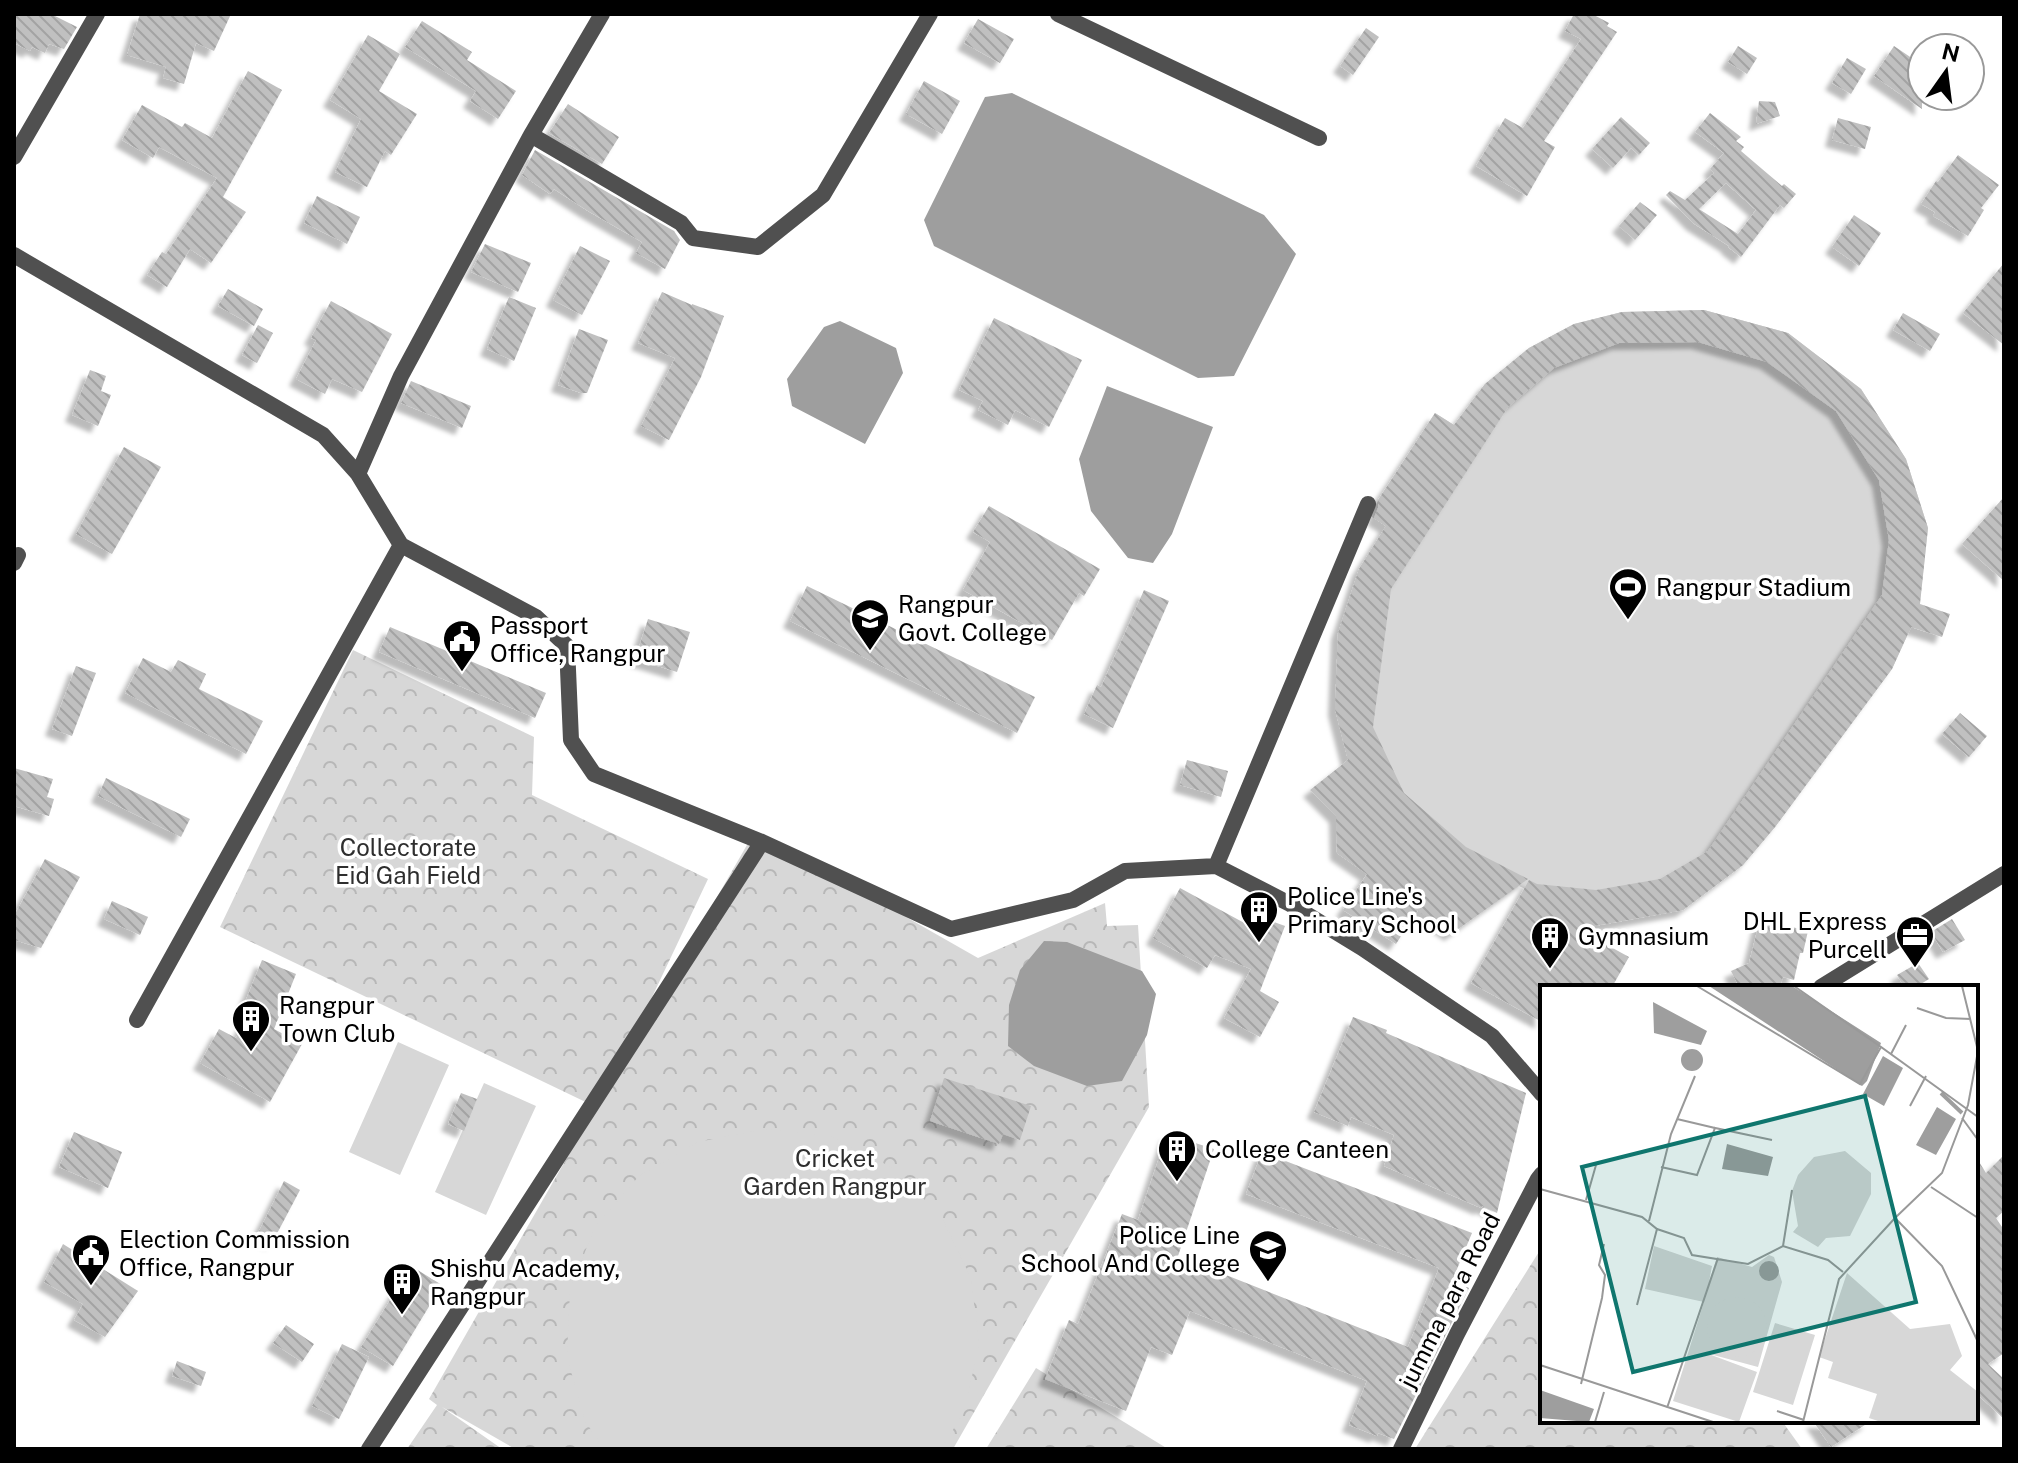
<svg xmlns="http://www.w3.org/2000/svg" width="2018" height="1463" viewBox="0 0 2018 1463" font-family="'Public Sans',sans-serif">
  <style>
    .forest { fill: url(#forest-crowns) }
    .garden { fill: #d7d7d7 }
    .water { fill: #9e9e9e }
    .building { fill: url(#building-back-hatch); fill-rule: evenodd; filter: url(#shadow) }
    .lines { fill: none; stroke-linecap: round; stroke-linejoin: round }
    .minor { stroke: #505050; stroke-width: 16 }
    .labels { text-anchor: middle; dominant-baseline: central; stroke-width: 7; stroke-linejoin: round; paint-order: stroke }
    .poi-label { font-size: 24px; fill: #000; stroke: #fff; text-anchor: start }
    .park-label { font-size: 24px; fill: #2e2e2e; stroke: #fff }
    .street-label { font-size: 24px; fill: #000; stroke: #fff }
    .inset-river { fill: none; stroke: #9e9e9e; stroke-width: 4 }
    .inset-road { fill: none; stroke: #999; stroke-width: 2 }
    .view { fill: #0f766e; fill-opacity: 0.15; stroke: #0f766e; stroke-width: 4 }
    .inset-edge { fill: none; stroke: #000; stroke-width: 4 }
  </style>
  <defs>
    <pattern id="forest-crowns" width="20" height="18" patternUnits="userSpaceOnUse" patternTransform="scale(2)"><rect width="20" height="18" fill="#d7d7d7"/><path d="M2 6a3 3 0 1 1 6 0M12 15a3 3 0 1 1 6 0" fill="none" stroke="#b7b7b7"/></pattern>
    <pattern id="building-back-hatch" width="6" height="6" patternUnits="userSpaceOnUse" patternTransform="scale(2)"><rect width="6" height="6" fill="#c0c0c0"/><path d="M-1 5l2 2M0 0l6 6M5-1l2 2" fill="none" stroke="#a3a3a3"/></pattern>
    <filter id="shadow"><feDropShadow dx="-7" dy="7" stdDeviation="2" flood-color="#0004"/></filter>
  </defs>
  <rect width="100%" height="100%" fill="#fff"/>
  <path class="forest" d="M353,650L534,737L532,795L708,879L616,1073L755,831L978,958L1105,903L1107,926L1138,925L1149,1107L953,1449H515L442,1407L502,1449H407L437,1405L429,1399L596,1107L220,927Z
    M1542,1247V1421H1782L1802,1449H1415Z
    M1036,1368L1168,1449H986Z"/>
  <path class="garden" d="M1704,310L1788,333L1861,389L1906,459L1928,528L1919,610L1892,669L1775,827L1743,865L1683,910L1604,924L1519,886L1451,934L1337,853L1336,816L1311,790L1348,760L1335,709L1338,633L1359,569L1386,526L1369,515L1435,413L1454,425L1485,384L1529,348L1574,324L1622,312Z
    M398,1042L449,1065L400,1175L349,1152Z
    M484,1083L536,1106L486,1215L435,1192Z
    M764,1129L832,1137L893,1168L941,1216L971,1278L979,1345L964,1412L941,1449H604L585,1421L567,1357L570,1289L595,1227L639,1176L698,1142Z"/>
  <path class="water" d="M1012,93L1264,215L1296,254L1234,376L1198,378L934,246L924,220L985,97Z
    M840,321L896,348L903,373L865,444L792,406L787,379L824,327Z
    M1107,386L1213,427L1172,534L1153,563L1128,558L1091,511L1079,459Z
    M1044,941L1067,942L1142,971L1156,994L1147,1035L1122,1081L1087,1086L1034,1066L1008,1046L1009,1005L1020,970Z"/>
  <path class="building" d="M14,14H51L77,27L64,49L49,44L45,53L32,47L30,51L14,43Z
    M140,14H231L214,51L196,43L184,84L163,78L166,67L127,55Z
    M1574,14H1592L1609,23L1607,26L1617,32L1544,141L1555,147L1527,196L1476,166L1505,118L1523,128L1581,39L1565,31Z
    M978,19L1014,39L1000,63L964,43Z
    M422,21L472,52L467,60L516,91L498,119L470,101L476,91L405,47Z
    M1366,28L1379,37L1353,75L1340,66Z
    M368,35L400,54L379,91L417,114L391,155L385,151L367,187L335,172L361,119L330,100Z
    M1738,46L1757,58L1747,74L1728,62Z
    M1894,46L1922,65V109L1874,76Z
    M1847,58L1866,69L1851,94L1832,83Z
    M248,71L282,90L223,197L246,212L211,263L190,249L167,287L147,275L162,252L166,254L217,178L159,147L153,158L122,140L142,105L182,127L185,123L212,138Z
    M924,81L960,101L942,134L906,114Z
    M1759,101L1775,102L1780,116L1756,124Z
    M568,104L619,137L602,164L549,133Z
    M1710,113L1741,137L1736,141L1744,147L1741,151L1782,186L1784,184L1796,194L1784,208L1780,205L1741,257L1728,247L1729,246L1693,223L1666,195L1670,191L1685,200L1714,173L1710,169L1724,153L1695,132ZM1726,183L1756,210L1738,234L1699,209Z
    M1621,117L1650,143L1639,155L1631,148L1613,168L1592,149Z
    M1838,118L1871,127L1865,149L1832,140Z
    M535,150L674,231L680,240L665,269L636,253L642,242L588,211L554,189L550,194L522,175Z
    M1958,155L1999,185L1981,208L1984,210L1968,236L1933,216L1935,212L1921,204L1936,181L1938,182Z
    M317,196L360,217L347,244L304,223Z
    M1640,202L1657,215L1635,240L1619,226Z
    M1854,215L1881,233L1859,266L1832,247Z
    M485,244L531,263L518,292L471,272Z
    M580,246L610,261L582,315L553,300Z
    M2004,263V345L1963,313Z
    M228,289L263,309L254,326L218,306Z
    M662,292L692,305V304L724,316L701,377L669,440L641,426L675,358L638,343Z
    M509,297L536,308L514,361L487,349Z
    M331,301L392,334L362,392L332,379L325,394L296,379L316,340L311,338Z
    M1704,310L1788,333L1861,389L1906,459L1928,528L1920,604L1950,614L1942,637L1911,627L1892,669L1775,827L1743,865L1683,910L1578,929L1629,957L1612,987H1542V1022L1471,983L1529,880L1537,884L1596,890L1660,879L1708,851L1882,595L1889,540L1879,480L1836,411L1767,362L1698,342L1619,343L1554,368L1508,407L1391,589L1373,727L1404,793L1466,847L1528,879L1451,934L1418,910L1396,944L1343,910L1367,874L1337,853L1336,816L1310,790L1348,760L1335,709L1338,633L1359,569L1386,526L1374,518L1378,508V500L1435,413L1454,425L1485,384L1529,348L1574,324L1622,312Z
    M1903,313L1940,334L1930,351L1893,330Z
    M994,318L1082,360L1049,427L1015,410L1008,425L978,410L983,401L959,390Z
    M258,325L273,333L257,363L242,355Z
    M579,329L608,340L587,393H581L558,385Z
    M90,370L106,376L101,391L111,395L98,426L72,415Z
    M411,381L471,406L462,428L401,403Z
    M124,447L161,467L112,554L76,534Z
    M2004,497V581L1962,544Z
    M989,506L1100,569L1084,596L1079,593L1052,640L963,590L990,542L973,532Z
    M807,586L1035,697L1017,733L790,621Z
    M1144,590L1169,601L1113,728L1084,714L1097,685L1101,687Z
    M648,619L690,632L677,672L635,659Z
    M390,627L546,693L535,718L379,652Z
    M143,658L171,672L178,660L206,674L199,689L263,721L246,754L125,693Z
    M76,666L96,673L72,736L52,729Z
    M1960,713L1987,736L1969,757L1942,734Z
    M1187,760L1228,771L1221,797L1180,785Z
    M14,768L53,779L47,797L54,799L49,816L14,806Z
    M106,778L190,819L181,837L98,796Z
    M45,859L80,877L41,948L14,940V916Z
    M1180,888L1248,925L1253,914L1285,926L1260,991L1279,1002L1260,1037L1224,1018L1251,969L1215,955L1207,968L1153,938Z
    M112,901L148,917L140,935L104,919Z
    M1760,919L1808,931L1803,953H1800L1794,980L1783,977L1780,987H1739L1731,971L1749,963Z
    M1952,919L1965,940L1943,952L1931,932Z
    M262,960L296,974L274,1029L302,1044L270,1102L200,1063L219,1029L236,1038L253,1005L245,1002Z
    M1918,963L1929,979L1916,987H1904L1897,975Z
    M1353,1017L1387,1030L1386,1033L1526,1093L1497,1213L1482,1206L1481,1208L1384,1166L1394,1135L1351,1117L1348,1126L1314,1112Z
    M944,1078L1031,1106L1020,1140L1003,1134L999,1144L930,1121Z
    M461,1093L477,1099L464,1131L448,1124Z
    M74,1132L122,1152L108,1188L59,1167Z
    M1167,1134L1214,1149L1178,1256L1408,1347L1439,1268L1246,1194L1262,1152L1472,1233L1452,1281L1469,1288L1394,1439L1378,1433L1377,1436L1349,1425L1367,1381L1190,1311L1172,1355L1151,1347L1126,1411L1045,1379L1069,1320L1078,1324L1122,1214L1138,1220Z
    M2004,1155V1211L1996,1218L2004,1230V1353L1988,1364L2004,1379V1419L1976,1393V1157L1986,1173Z
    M284,1181L300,1190L272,1243L257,1235Z
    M63,1244L138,1291L105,1337L74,1320L83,1304L44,1282Z
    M411,1266L442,1285L393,1366L361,1347Z
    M286,1325L314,1344L302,1362L273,1343Z
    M342,1344L369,1357L339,1419L312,1406Z
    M177,1361L206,1372L201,1386L172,1376Z
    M1813,1421H1871L1831,1447Z"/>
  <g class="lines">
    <path class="minor" d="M1058,14L1319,138
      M531,135L681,223L693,238L758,247L823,195L930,14
      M14,157L97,14
      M14,255L323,435L358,474L401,545L536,617L567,646L571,740L594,774L762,842L951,929L1073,900L1125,871L1216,866L1290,904L1362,948L1492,1036L1542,1094
      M358,474L401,376L531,135L602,14
      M14,563L18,555
      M1216,866L1368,504
      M1821,987L2004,874
      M137,1020L401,545
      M369,1449L762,842
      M1401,1449L1457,1334L1538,1179L1542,1174"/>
  </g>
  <defs>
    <g id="stadium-pin" transform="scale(2)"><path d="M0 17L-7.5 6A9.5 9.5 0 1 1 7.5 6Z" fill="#000" stroke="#fff"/><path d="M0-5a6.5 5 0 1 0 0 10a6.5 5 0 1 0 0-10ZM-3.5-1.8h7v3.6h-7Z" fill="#fff"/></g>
    <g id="university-pin" transform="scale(2)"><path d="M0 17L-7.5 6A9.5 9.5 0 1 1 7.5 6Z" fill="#000" stroke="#fff"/><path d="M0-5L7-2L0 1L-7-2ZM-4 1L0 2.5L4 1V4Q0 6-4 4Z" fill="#fff"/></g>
    <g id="civic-pin" transform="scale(2)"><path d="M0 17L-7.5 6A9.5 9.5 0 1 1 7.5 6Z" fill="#000" stroke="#fff"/><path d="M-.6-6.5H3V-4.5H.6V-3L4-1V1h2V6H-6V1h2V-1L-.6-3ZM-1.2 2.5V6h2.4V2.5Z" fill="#fff"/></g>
    <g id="building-pin" transform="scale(2)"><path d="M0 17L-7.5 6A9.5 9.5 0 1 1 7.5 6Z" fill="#000" stroke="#fff"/><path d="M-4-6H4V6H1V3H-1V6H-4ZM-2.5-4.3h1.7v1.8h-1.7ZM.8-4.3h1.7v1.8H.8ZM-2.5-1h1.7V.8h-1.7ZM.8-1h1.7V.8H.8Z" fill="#fff"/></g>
    <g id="office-pin" transform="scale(2)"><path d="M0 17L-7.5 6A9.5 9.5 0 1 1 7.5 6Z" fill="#000" stroke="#fff"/><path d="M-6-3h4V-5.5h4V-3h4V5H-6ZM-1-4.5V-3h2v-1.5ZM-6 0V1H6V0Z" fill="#fff"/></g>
    <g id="school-pin" transform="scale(2)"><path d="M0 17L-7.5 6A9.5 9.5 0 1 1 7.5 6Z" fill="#000" stroke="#fff"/><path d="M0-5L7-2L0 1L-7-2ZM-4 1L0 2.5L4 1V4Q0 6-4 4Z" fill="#fff"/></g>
  </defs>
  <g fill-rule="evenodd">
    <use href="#stadium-pin" x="1628" y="587"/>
    <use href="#university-pin" x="870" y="618"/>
    <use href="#civic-pin" x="462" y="639"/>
    <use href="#building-pin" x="1259" y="910"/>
    <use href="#office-pin" x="1915" y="935"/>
    <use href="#building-pin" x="1550" y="936"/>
    <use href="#building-pin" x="251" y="1019"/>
    <use href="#building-pin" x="1177" y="1149"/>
    <use href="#school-pin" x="1268" y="1249"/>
    <use href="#civic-pin" x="91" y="1253"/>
    <use href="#building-pin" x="402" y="1282"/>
  </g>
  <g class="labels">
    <g class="poi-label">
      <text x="1656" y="587">Rangpur Stadium</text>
      <text x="898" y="604">Rangpur<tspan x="898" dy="28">Govt. College</tspan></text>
      <text x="490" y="625">Passport<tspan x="490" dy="28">Office, Rangpur</tspan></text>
      <text x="1287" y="896">Police Line's<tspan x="1287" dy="28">Primary School</tspan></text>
      <text x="1887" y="921" text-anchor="end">DHL Express<tspan x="1887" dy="28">Purcell</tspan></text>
      <text x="1578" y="936">Gymnasium</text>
      <text x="279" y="1005">Rangpur<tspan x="279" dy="28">Town Club</tspan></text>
      <text x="1205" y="1149">College Canteen</text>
      <text x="1240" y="1235" text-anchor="end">Police Line<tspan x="1240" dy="28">School And College</tspan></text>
      <text x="119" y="1239">Election Commission<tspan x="119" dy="28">Office, Rangpur</tspan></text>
      <text x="430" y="1268">Shishu Academy,<tspan x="430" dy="28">Rangpur</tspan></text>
    </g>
    <g class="park-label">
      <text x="408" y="847">Collectorate<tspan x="408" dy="28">Eid Gah Field</tspan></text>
      <text x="835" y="1158">Cricket<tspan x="835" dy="28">Garden Rangpur</tspan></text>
    </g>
    <g class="street-label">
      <text transform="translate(1449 1300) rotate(-63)">jumma para Road</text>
    </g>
  </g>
  <g transform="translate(1540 985)">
    <rect width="438" height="438" fill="#fff"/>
    <path d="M114,261L172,281L169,297L177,272L212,282L229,270L234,272L242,297L218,382L166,368L217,387L199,437L133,416L164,317L105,304ZM307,288L370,344L410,339L422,371L410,385L438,407V437H341L329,433L337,409L288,393L293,377L279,372ZM235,338L275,350L253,420L213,407Z" fill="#d7d7d7"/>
    <path d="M305,166L331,188V209L310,251L286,253L278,262L253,247L258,241L252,206L258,190L274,172ZM167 342a30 30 0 1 1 60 0a30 30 0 1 1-60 0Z" fill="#d7d7d7"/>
    <path d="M169,1H252L341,58L327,96L322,101ZM113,17L167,46L161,60L114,48ZM141 75a11 11 0 1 1 22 0a11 11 0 1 1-22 0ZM343,71L363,83L344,121L323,109ZM397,122L416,134L396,170L376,160ZM187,159L233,172L228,191L182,184ZM219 286a10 10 0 1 1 20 0a10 10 0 1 1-20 0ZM0,405L54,424L49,437L0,433Z" fill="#9e9e9e"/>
    <path class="inset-river" d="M401,108L422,128"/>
    <path class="inset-road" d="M157,1L320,99L341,62L438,132M254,1L341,62M377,23L406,33L431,34M351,69L366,40M370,121L386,91M422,133L438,155M137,134L175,143M121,182L157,190L175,143L232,155M391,202L438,233M0,204L102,232L117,244L144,253L152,270L208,279L243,261L288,275L303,287M46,215L56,180M355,233L402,188L428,120L438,66L422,1M109,236L131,149L155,91M243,261L252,205M97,320L117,244M0,380L173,437M41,399L62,313L65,290L59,280L64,259M127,423L178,273M237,426L264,435M55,437L64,407M263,437L299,294L355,233L402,281L438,357"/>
    <path class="view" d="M325,111L376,317L93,387L42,182Z"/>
    <rect width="438" height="438" class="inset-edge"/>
  </g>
  <rect width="2018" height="1463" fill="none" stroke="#000000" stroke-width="32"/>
  <g transform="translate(1946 72) rotate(14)"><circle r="38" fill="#ffffff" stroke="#999999" stroke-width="2"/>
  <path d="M0-6L14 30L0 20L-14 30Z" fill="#000000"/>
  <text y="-12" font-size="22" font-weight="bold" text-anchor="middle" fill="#000000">N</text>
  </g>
</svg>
